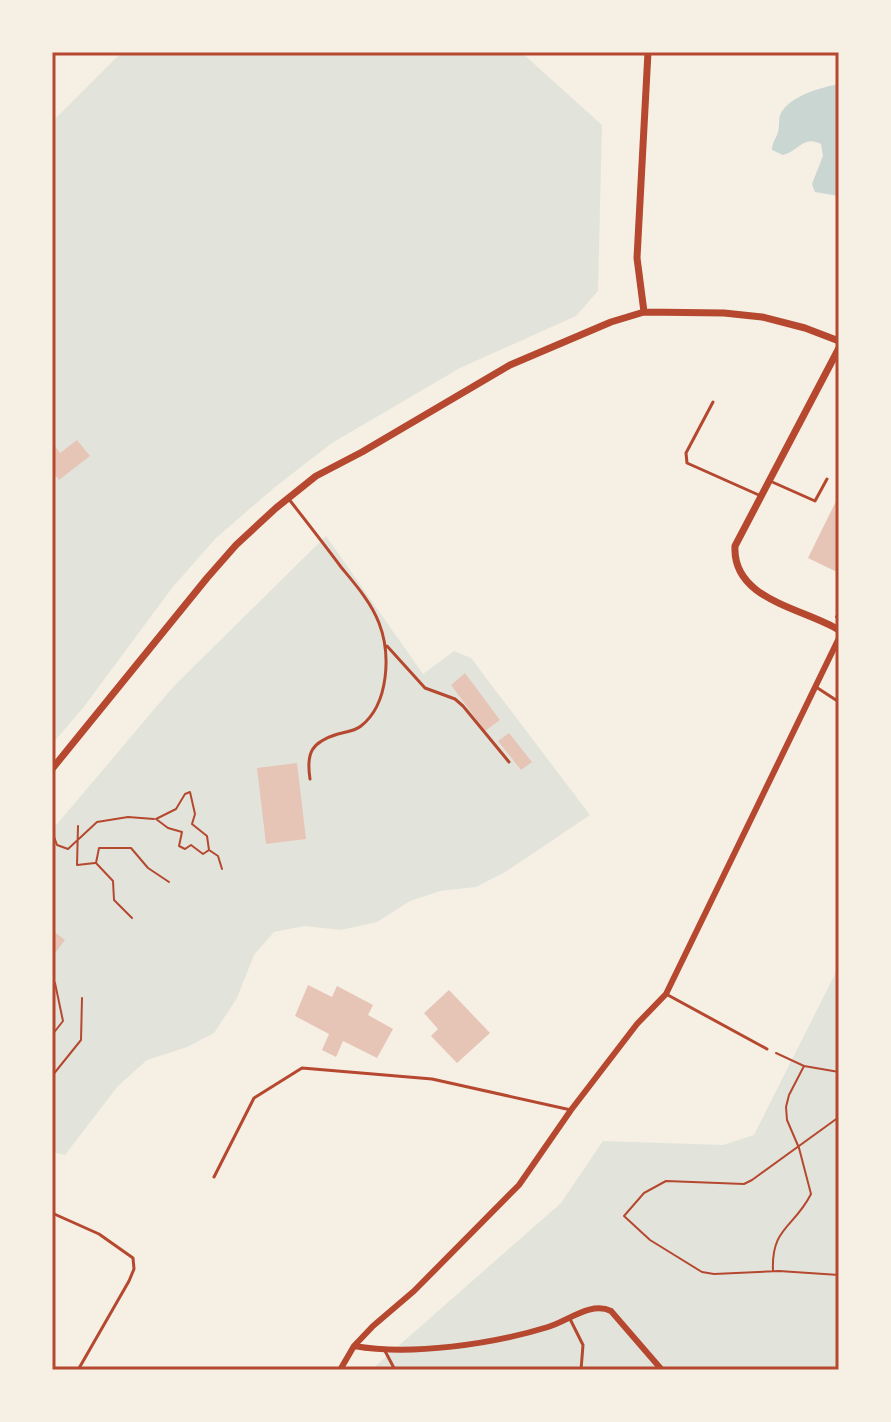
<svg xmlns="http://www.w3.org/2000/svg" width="891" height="1422" viewBox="0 0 891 1422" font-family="Roboto,sans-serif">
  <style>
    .green { fill: #e2e4dc }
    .water { fill: #c9d6d2 }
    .building { fill: #e6c5b7 }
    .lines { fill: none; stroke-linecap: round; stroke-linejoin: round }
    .path { stroke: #b5482f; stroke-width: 2 }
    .service { stroke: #b5482f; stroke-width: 3 }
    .minor { stroke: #b5482f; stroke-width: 6 }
    .tertiary { stroke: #b5482f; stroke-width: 7 }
    .neatline { fill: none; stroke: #b5482f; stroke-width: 3 }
  </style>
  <rect width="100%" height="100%" fill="#f6efe4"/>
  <path class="green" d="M122,52H521L602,125L598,291L576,316L460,368L332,443L275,487L216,538L172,588L83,708L52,744V122Z
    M326,536L423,674L454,651L471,658L590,815L507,871L476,887L440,891L410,901L377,922L341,930L304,926L274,932L254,955L237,998L214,1033L187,1047L147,1060L118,1086L65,1155L52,1152V830L173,687Z
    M839,966V1370H371L561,1203L603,1141L723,1145L754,1135Z"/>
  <path class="water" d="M839,84V196L815,192L812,184L823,156L821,144C803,135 799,151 783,155L772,150C772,142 776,139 778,132C780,125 778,119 781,113C790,96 822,87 839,84Z"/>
  <path class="building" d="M77,440L90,456L59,480L52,471V442L60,453Z
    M839,495V573L808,558Z
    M465,673L500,720L485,731L451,685Z
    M509,733L532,762L521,770L498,741Z
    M297,763L306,839L266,844L257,768Z
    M52,930L65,940L52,957Z
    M308,985L332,997L337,986L373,1005L368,1015L393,1029L377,1058L343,1041L336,1057L322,1050L329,1034L295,1016Z
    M449,990L490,1033L457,1063L431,1036L438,1029L424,1013Z"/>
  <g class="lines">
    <path class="path" d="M836,617L839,611
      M78,826L77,865L95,863
      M52,831L57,845L68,849L97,822L128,817L154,819
      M209,850L203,854L191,845L185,849L179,846L182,832L168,828L156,819L176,809L185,794L190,792L195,814L192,824L207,836L209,850L218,856L222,869
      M132,918L114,900L113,881L96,863L99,848H131L148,868L169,882
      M52,1035L63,1021L55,983
      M776,1053L804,1066L839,1072
      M52,1076L81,1040L82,998
      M839,1117L752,1180L744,1184L666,1181L644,1193L624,1216L650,1240L702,1272L714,1274L779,1271L839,1275
      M773,1271C771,1227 794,1228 811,1194L799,1148L787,1120L786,1107L789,1095L804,1066"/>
    <path class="service" d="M713,402L686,453L687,463L761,496
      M770,481L815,501L827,479
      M288,498C306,521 324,544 341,567C355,584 371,602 379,623C391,654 389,704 361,726C355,731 346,732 338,734C311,742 306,753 310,779
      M387,646L425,688L455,699L463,706L509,762
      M816,687L839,702
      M666,994L767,1049
      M214,1177L254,1098L302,1068L432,1079L571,1110
      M52,1213L99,1234L133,1258L134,1269L129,1281L78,1370
      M570,1319L583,1345L581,1370
      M384,1349L395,1370"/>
    <path class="minor" d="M354,1346C411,1356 493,1344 548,1327C568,1321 591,1301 611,1311L662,1370
      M340,1370L354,1346L373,1326L414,1291L519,1185L571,1110L637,1024L666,994L839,638"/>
    <path class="tertiary" d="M644,312L637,258L648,52
      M839,348L735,546C732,600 803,608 839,630
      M52,769L207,578L236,545L276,508L316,476L362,452L510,365L611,322L644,312L724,313L762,317L805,328L839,341"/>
  </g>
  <rect width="891" height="1422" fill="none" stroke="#f6efe4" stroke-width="108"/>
  <rect x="54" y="54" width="783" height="1314" class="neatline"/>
</svg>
